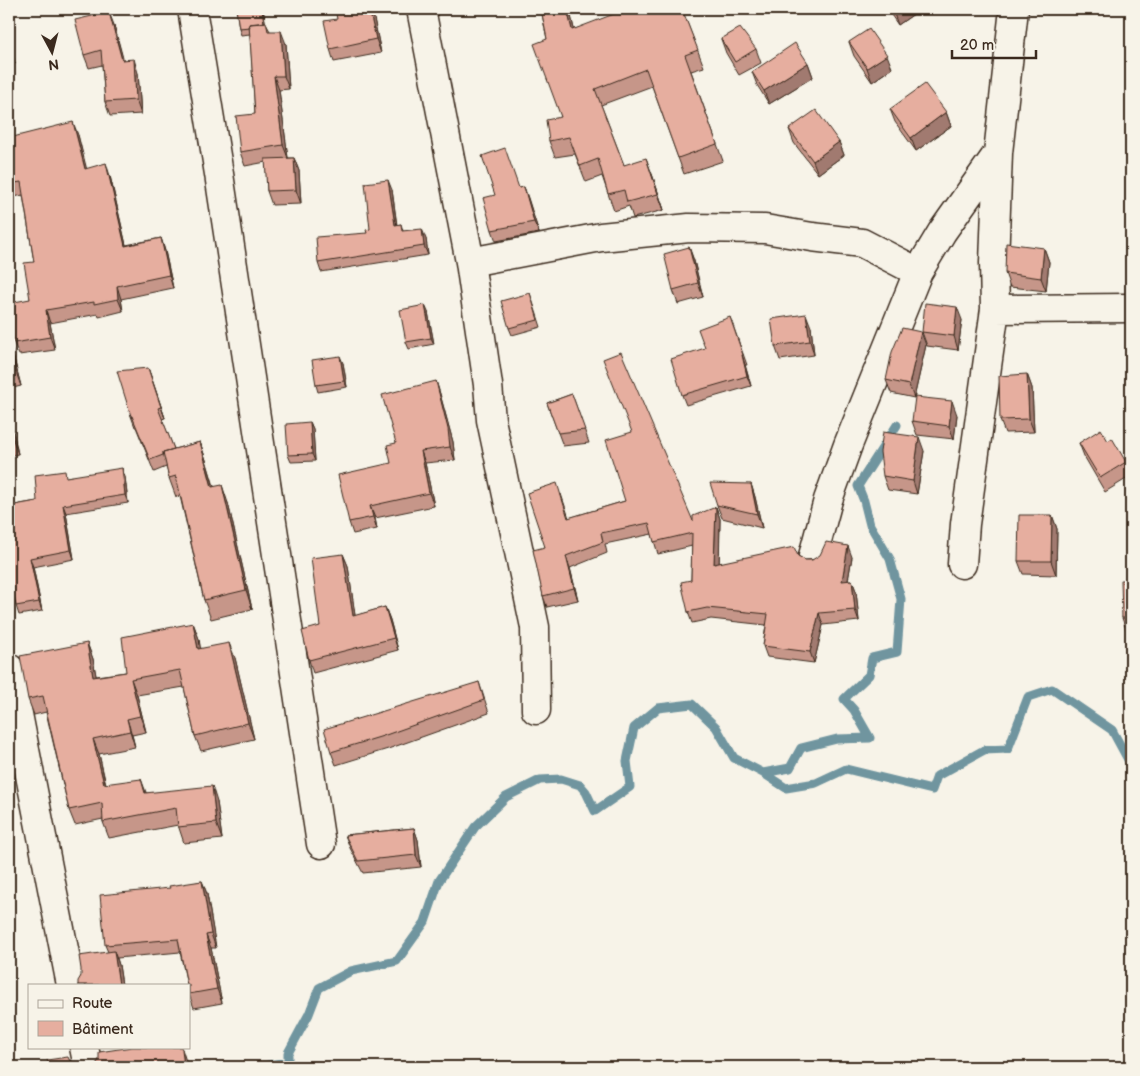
<svg xmlns="http://www.w3.org/2000/svg" width="1140" height="1076" viewBox="0 0 1140 1076" font-family="'Balsamiq Sans',sans-serif">
  <style>
    .lines { fill: none; stroke-linecap: round; stroke-linejoin: round }
    .stream { stroke: #70959f; stroke-width: 9 }
    .minor-casing { stroke: #3b2a1e; stroke-width: 31 }
    .minor { stroke: #f7f3e8; stroke-width: 28 }
    .wall { fill: #c69689; stroke: #3b2a1e }
    .shaded-wall { fill: #a17a6f; stroke: #3b2a1e }
    .building { fill: #e6ae9f; stroke: #3b2a1e }
  </style>
  <rect width="100%" height="100%" fill="#f7f3e8"/>
  <filter id="ink" filterUnits="userSpaceOnUse"><feTurbulence type="fractalNoise" baseFrequency=".02" numOctaves="2"/><feDisplacementMap in="SourceGraphic" scale="10" xChannelSelector="R" yChannelSelector="G"/><feConvolveMatrix kernelMatrix="1 2 1 2 8 2 1 2 1" color-interpolation-filters="sRGB"/></filter>
  <g filter="url(#ink)">
    <g class="lines">
      <path class="stream" d="M763,773L786,788L816,783L846,769L932,790L937,776L984,750L1008,749L1028,697L1052,689L1112,730L1131,765
        M257,1067L288,1062V1053L309,1014L319,988L351,971L397,961L425,922L439,881L475,827L506,797L540,780L561,779L580,785L586,792L595,811L630,787L627,761L634,728L658,708L692,704L716,727L734,758L763,773L790,768L801,748L837,739L870,738L854,710L844,699L869,675L872,658L897,652L901,599L890,559L870,525L864,501L858,486L897,425"/>
      <g class="minor-casing">
        <path id="minor" d="M192,9L219,174L321,844
          M421,9L470,262L488,385L491,420L535,627L536,710
          M470,262L601,237L689,228L765,229L812,237L862,243L918,272
          M995,309L1131,308
          M813,556L828,500L848,445L918,272L942,232L998,153
          M962,564L965,524L995,309L994,263L998,153L1014,9
          M9,668L71,985
          M84,1047L88,1067"/>
      </g>
      <use href="#minor" class="minor"/>
    </g>
    <path class="wall" d="M236,9H263L265,22L270,31L286,44L289,89L279,90L288,158H294L299,171L301,204L272,205L267,191L266,162L245,166L240,152L255,114L250,34L241,35L239,28Z
      M372,9L381,53L334,62L330,49L337,19Z
      M541,9H569L571,16L574,29L682,9L704,67L691,71L723,161L684,174L652,86L601,105L624,165L652,174L664,210L633,218L629,206L614,211L602,176L586,182L575,154L555,157L549,141L561,117L547,39Z
      M887,9H921L898,25Z
      M114,25L123,60L138,73L141,114L110,116L105,102L102,65L89,68L84,55Z
      M9,38L15,64L9,65Z
      M721,39L756,49L761,63L739,75L726,53Z
      M849,42L892,68L872,82L854,56Z
      M808,63L813,77L769,104L757,85L752,72Z
      M890,109L946,112L951,126L916,151L895,122Z
      M789,129L839,142L844,155L818,174L794,143Z
      M78,135L86,169L110,176L126,245L161,238L165,251L173,288L121,299L123,311L99,317L98,314L50,323L55,350L19,355L14,343L30,299L34,262L23,195L14,197L9,183Z
      M524,187L539,233L496,241L492,230L519,188Z
      M392,190L397,225L401,224L403,231L426,239L428,255L321,272L318,263L367,233L370,229Z
      M689,247L694,261L703,297L678,304L673,290Z
      M1044,248L1049,262L1046,291L1010,287L1005,273Z
      M530,293L541,327L512,335L509,328Z
      M428,312L434,344L409,349L406,342Z
      M730,317L747,365H745L751,386L686,405L682,395L705,348Z
      M962,320L958,350L927,346L922,332Z
      M811,327L814,355L780,360L775,346Z
      M9,342L13,355L21,386L9,389Z
      M926,345L914,398L891,393L886,380Z
      M343,363L347,387L318,392L316,385Z
      M148,368L165,418L162,419L174,449L200,442L206,460L214,486L228,503L252,609L211,619L204,600L180,496L176,497L169,478L166,467L154,472L136,427H135L131,416Z
      M1027,374L1032,388L1034,432L1005,433L1000,420Z
      M436,381L440,394L453,442L455,460L425,463L434,506L375,518L377,529L353,534L349,522L391,463L396,443Z
      M572,394L589,443L563,446L547,403Z
      M9,413L18,454L9,456Z
      M957,415L954,439L917,435L912,421Z
      M310,422L313,429L315,461L291,462L288,455Z
      M1108,441L1126,462L1131,476L1105,492L1084,456L1079,443Z
      M924,451L917,494L888,490L883,476Z
      M67,477H125L128,503L66,513L74,559L33,567L42,611L19,615L16,606L10,577L9,578V506L37,501Z
      M751,484L755,497L762,528L722,518L717,505Z
      M561,494L569,518L625,501L693,521L716,507L720,519L719,563L798,556L805,560L852,557L848,580H852L856,591L859,621L823,625L814,663L767,657L763,646L766,625L711,619L692,623L688,612L691,580L692,546L658,554L652,534L605,544L607,553L570,568L578,600L547,607L543,596L545,547Z
      M1052,515L1057,529L1056,575L1023,574L1018,561Z
      M343,554L348,566L355,616L385,607L390,620L398,650L313,673L309,660Z
      M1131,580V632H1127L1122,618Z
      M193,623L199,639L200,648L235,658L254,739L201,751L195,736L184,687L137,695L146,732L132,735L135,747L99,754L106,784L147,793L217,802L222,839L184,843L178,825L109,838L103,822V819L75,825L69,810L46,712L34,715L28,699L87,643L93,659L96,676L126,672Z
      M479,682L489,713L388,749L336,765L331,752Z
      M414,828L418,840L421,867L363,873L350,848L345,835Z
      M202,881L207,894L216,948H211L222,1003L194,1008L189,994L180,952L117,958L119,965L122,985H78L81,976L108,952L105,945L170,888Z"/>
    <path class="shaded-wall" d="M262,9H263L267,31L264,24Z
      M369,9H372L381,53L376,39Z
      M567,9H569L571,16L578,46L572,30Z
      M896,9H921L898,25L893,11Z
      M109,12L114,25L127,73L122,60Z
      M281,31L286,44L289,89L284,76Z
      M9,38L15,64L9,43Z
      M887,55L892,68L872,82L867,68Z
      M134,59L138,73L141,114L136,100Z
      M808,63L813,77L769,104L764,91Z
      M274,76L279,90L288,158L283,145Z
      M946,112L951,126L916,151L911,138Z
      M73,122L78,135L90,182L85,169Z
      M839,142L844,155L818,174L813,161Z
      M294,158L299,171L301,204L296,190Z
      M646,158L652,174L664,210L658,194Z
      M106,163L110,176L129,258L125,246Z
      M388,180L392,190L398,235L395,225Z
      M524,187L528,198L539,233L534,222Z
      M422,229L426,239L428,255L424,246Z
      M161,238L165,251L173,288L169,275Z
      M689,247L694,261L703,297L698,283Z
      M1044,248L1049,262L1046,291L1041,278Z
      M117,286L121,299L123,311L118,299Z
      M425,305L428,312L434,344L431,338Z
      M957,307L962,320L958,350L954,336Z
      M46,310L50,323L55,350L50,337Z
      M806,314L811,327L814,355L810,341Z
      M921,332L926,345L914,398L909,385Z
      M9,342L13,355L21,386L16,372Z
      M742,355L745,365L751,386L747,376Z
      M340,356L343,363L347,387L344,381Z
      M148,368L152,379L165,418L161,407Z
      M1027,374L1032,388L1034,432L1029,419Z
      M436,381L440,394L453,442L455,460L450,447Z
      M952,401L957,415L954,439L949,426Z
      M9,413L18,454L13,440L9,422Z
      M310,422L313,429L315,461L312,454Z
      M919,437L924,451L917,494L913,481Z
      M200,442L206,460L219,505L212,487Z
      M421,451L425,463L434,506L429,493Z
      M122,468L125,477L128,503L125,495Z
      M751,484L755,497L762,528L757,514Z
      M222,485L228,503L252,609L246,590Z
      M63,505L66,513L74,559L71,550Z
      M370,506L375,518L377,529L373,517Z
      M716,507L720,519L719,575L714,564Z
      M1052,515L1057,529L1056,575L1051,561Z
      M848,546L852,557L846,592L842,581Z
      M343,554L348,566L357,629L353,616Z
      M566,556L570,568L578,600L574,588Z
      M30,558L33,567L42,611L39,602Z
      M852,580L856,591L859,621L855,610Z
      M385,607L390,620L398,650L394,638Z
      M819,613L823,625L814,663L810,652Z
      M193,623L199,639L203,665L198,649Z
      M87,643L93,659L99,692L93,677Z
      M229,643L235,658L254,739L248,723Z
      M131,679L137,695L146,732L140,716Z
      M127,719L132,735L135,747L130,731Z
      M93,739L99,754L109,800L104,784Z
      M141,779L147,795L145,793Z
      M212,786L217,802L222,839L216,823Z
      M414,828L418,840L421,867L416,855Z
      M202,881L207,894L216,948L211,934Z
      M206,935L211,948L222,1003L217,989Z
      M114,951L119,965L122,985H119Z
      M182,1049L186,1061L187,1067H184Z"/>
    <path class="building" d="M236,9H262L264,23L249,24L250,27L239,28Z
      M335,9H369L376,39L330,49L324,21L337,19Z
      M541,9H567L572,30L627,9H682L698,50L685,55L717,144L678,158L646,69L595,89L624,165L646,158L658,194L627,202L624,190L608,194L598,159L580,166L569,137L549,141L546,120L561,117L534,44L547,39Z
      M109,12L122,60L134,59L136,100L105,102L101,50L84,55L75,20Z
      M266,22L268,31H281L284,76H274L283,145L240,152L236,116L255,114L249,24Z
      M740,28L756,49L735,62L721,39Z
      M869,29L887,55L867,68L849,42Z
      M795,43L808,63L764,91L752,72Z
      M925,84L946,112L911,138L890,109Z
      M816,110L839,142L813,161L789,129Z
      M73,122L85,169L106,163L125,246L161,238L169,275L117,286L118,299L94,304V302L46,310L50,337L14,343L9,314V303L30,299L24,263L34,262L21,182L9,184V138Z
      M505,148L519,188L524,187L534,222L492,230L483,198L495,195L482,156Z
      M294,158L296,190L267,191L265,159Z
      M388,180L395,225L401,224L402,231L422,229L424,246L318,263L316,237L367,233L366,230L370,229L365,183Z
      M1006,243L1044,248L1041,278L1005,273Z
      M689,247L698,283L673,290L664,254Z
      M530,293L538,320L509,328L501,301Z
      M925,303L957,307L954,336L922,332Z
      M425,305L431,338L406,342L400,310Z
      M806,314L810,341L775,346L771,319Z
      M730,317L743,355H742L747,376L682,395L671,359L705,348L698,329Z
      M902,328L921,332L909,385L886,380L892,352Z
      M9,343L16,372L9,374Z
      M621,352L693,521V516L716,507L714,564L794,547L798,556L805,560H812L820,555L826,542L848,546L842,581L852,580L855,610L819,613L810,652L763,646L768,614L707,608L688,612L681,582L691,580L692,533L654,542L649,523L601,533L603,542L566,556L574,588L543,596L533,550L545,547L527,493L557,483L568,518L625,501L606,440L632,432L603,359Z
      M340,356L344,381L316,385L312,360Z
      M148,368L161,407L158,408L174,449L163,452V455L150,460L132,416H131L117,371Z
      M1027,374L1029,419L1000,420L999,376Z
      M436,381L448,429L450,447L421,451L429,493L370,506L373,517L349,522L338,475L391,463L387,445L396,443L382,395Z
      M572,394L585,430L558,433L547,403Z
      M915,397L952,401L949,426L912,421Z
      M9,422L13,440L9,441Z
      M310,422L312,454L288,455L286,424Z
      M1101,429L1108,441L1112,438L1126,462L1100,478L1079,443Z
      M883,432L919,437L913,481L883,476L880,452Z
      M200,442L212,487L222,485L246,590L204,600L176,476L169,478L163,452Z
      M122,468L125,495L63,505L71,550L30,558L39,602L16,606L9,569V506L37,501L35,475L65,471L66,477Z
      M710,483L751,484L757,514L717,505Z
      M1019,515H1052L1051,561H1018Z
      M343,554L353,616L385,607L394,638L309,660L302,631L320,626L311,558Z
      M1121,580H1131V618H1122Z
      M193,623L198,649L229,643L248,723L195,736L180,670L131,679L140,716L127,719L130,731L93,739L104,784L141,779L145,793L212,786L216,823L178,827L176,808L103,822L102,803L69,810L43,696L28,699L20,656L87,643L93,677L126,672L122,637Z
      M479,682L484,700L383,736L331,752L324,729Z
      M414,828L416,855L358,861L345,835Z
      M202,881L211,934L206,935L217,989L189,994V985H187L178,939L105,945L100,895L170,888L169,886Z
      M114,951L119,985H78V981L81,976V969L79,956Z
      M132,1047H181L182,1049L184,1067H93H94L99,1060V1052Z
      M68,1057L72,1066L74,1067H50L47,1060Z"/>
  </g>
  <rect width="1140" height="1076" fill="none" stroke="#f7f3e8" stroke-width="30"/>
  <rect x="15" y="15" width="1110" height="1046" fill="none" stroke="#3b2a1e" stroke-width="2" filter="url(#ink)"/>
  <rect x="28" y="984" width="162" height="65" fill="#f7f3e8" stroke="#aca397"/>
  <rect x="38" y="1000" width="25" height="8" fill="#f7f3e8" stroke="#aca397"/>
  <text x="72" y="1008" font-size="15" fill="#3b2a1e">Route</text>
  <rect x="38" y="1021" width="25" height="15" fill="#e6ae9f" stroke="#aca397"/>
  <text x="72" y="1034" font-size="15" fill="#3b2a1e">Bâtiment</text>
  <g transform="translate(52 52) rotate(173)" stroke="#f7f3e8" stroke-width="4" paint-order="stroke">
  <path d="M0-4L9 19L0 12L-9 19Z" fill="#3b2a1e"/>
  <text y="-8" font-size="14" font-weight="bold" text-anchor="middle" fill="#3b2a1e">N</text>
  </g>
  <path d="M952 50v8h84v-8" fill="none" stroke="#3b2a1e" stroke-width="2.5"/>
  <text x="960" y="50" font-size="15" fill="#3b2a1e" stroke="#f7f3e8" stroke-width="4" paint-order="stroke">20 m</text>
</svg>
